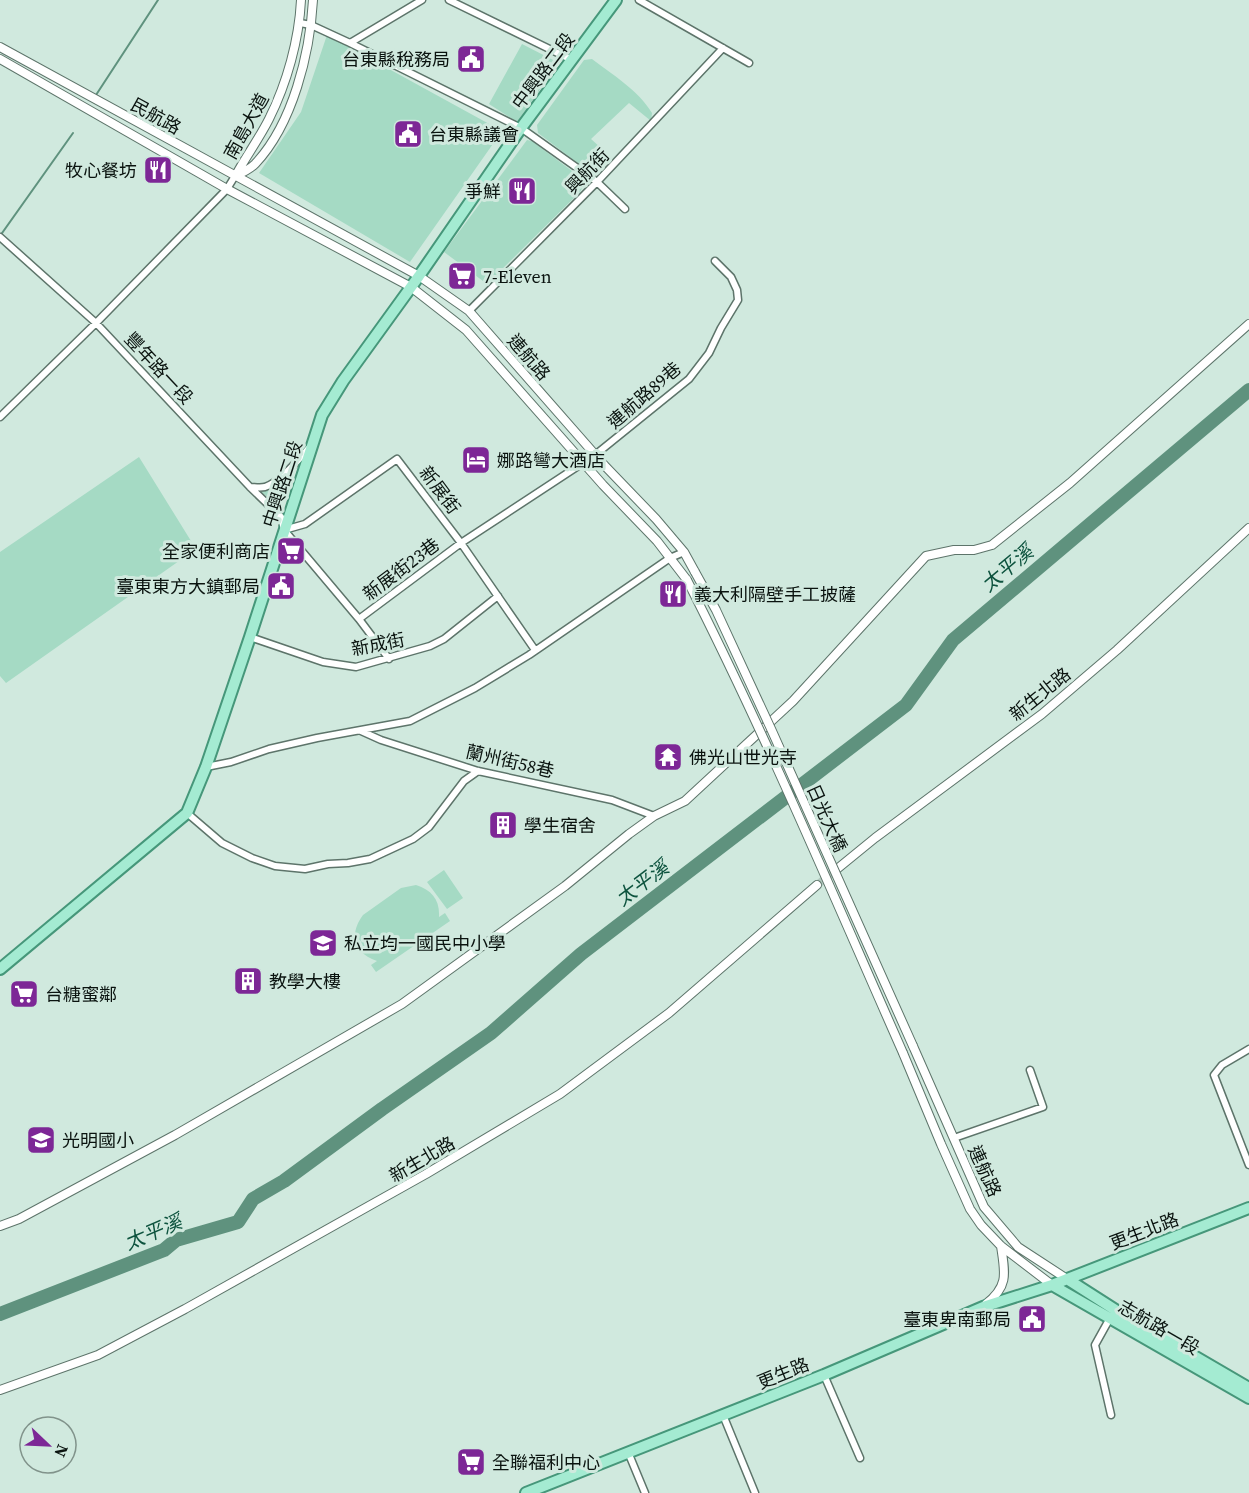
<svg xmlns="http://www.w3.org/2000/svg" width="1249" height="1493" viewBox="0 0 1249 1493" font-family="'Source Serif 4','Noto Sans TC',serif">
  <style>
    .green { fill: #a5dac4 }
    .lines { fill: none; stroke-linecap: round; stroke-linejoin: round }
    .stream { stroke: #5f927e; stroke-width: 2 }
    .river { stroke: #5f927e; stroke-width: 14 }
    .tertiary-tunnel { stroke: #b2c9bf; stroke-width: 8; stroke-dasharray: 8 4; stroke-linecap: butt }
    .minor-casing { stroke: #5d746a; stroke-width: 9 }
    .tertiary-casing { stroke: #5d746a; stroke-width: 10 }
    .primary-casing { stroke: #46977a; stroke-width: 14 }
    .minor { stroke: #fff; stroke-width: 6 }
    .tertiary { stroke: #fff; stroke-width: 8 }
    .primary { stroke: #a4ebd2; stroke-width: 10 }
    .tertiary-bridge-casing { stroke: #5d746a; stroke-width: 10; stroke-linecap: butt }
    .tertiary-bridge { stroke: #fff; stroke-width: 8 }
    .labels { text-anchor: middle; dominant-baseline: central; stroke-width: 6; stroke-linejoin: round; paint-order: stroke }
    .poi-label { font-size: 18px; fill: #0a130f; stroke: #d0e9de; text-anchor: start }
    .street-label { font-size: 18px; fill: #0a130f; stroke: #d0e9de }
    .water-label { font-size: 20px; font-style: italic; fill: #0d533e; stroke: #d0e9de }
  </style>
  <rect width="100%" height="100%" fill="#d0e9de"/>
  <path class="green" d="M327,35L502,131L410,262L259,173L301,112Z
    M522,44L559,63L517,122L489,104Z
    M592,59C613,75 638,90 652,113L651,121L629,103L591,139L611,157L597,174H592L538,133L537,125L584,60Z
    M527,140L532,141L584,180V185L580,192L487,284L444,252Z
    M139,457L196,549L6,683L0,676V552Z
    M294,470L278,505L260,491L265,490Z
    M444,870L463,898L447,909L427,882Z
    M416,885C432,890 440,900 439,917L445,913L450,921L376,972L371,965L377,961C355,954 348,935 363,915L401,888Z"/>
  <g class="lines">
    <path class="stream" d="M96,95L158,0
      M0,236L73,133"/>
    <path class="river" d="M0,1314L164,1250L176,1240L238,1222L253,1199L284,1181L382,1109L491,1033L581,954L906,705L953,640L1249,390"/>
    <path class="tertiary-tunnel" d="M817,885L837,869"/>
    <g class="minor-casing">
      <path id="minor" d="M449,0L572,60
        M639,0L749,63
        M300,23L311,25L350,43L521,128L597,182L625,209
        M350,43L422,0
        M0,237L96,323L250,487L281,517L284,530L359,619L389,659
        M469,311L597,182L723,48
        M0,417L96,323L227,189L235,176
        M250,487C254,487 260,488 265,487C280,482 298,460 309,448
        M284,530L305,524L397,459L461,543L535,650
        M359,619L461,543L595,455L689,379L709,353L721,328L738,300L737,290L731,277L715,261
        M250,637L323,662L356,667L430,646L444,639L498,596
        M361,731L381,740L478,771L612,800L654,816
        M206,767L231,762L269,749L317,738L410,721L475,688L529,655L670,558L684,552
        M187,813L222,843L252,858L275,866L305,869L328,864L348,863L370,859L413,839L429,827L464,781L478,771
        M1249,1049L1222,1065L1214,1075L1249,1165
        M954,1138L1043,1107L1030,1070
        M1110,1318L1095,1345L1111,1415
        M824,1375L860,1458
        M723,1415L755,1493
        M628,1452L645,1493"/>
    </g>
    <g class="tertiary-casing">
      <path id="tertiary" d="M0,47L419,276L469,311L605,466L656,519L684,552L695,572
        M0,59L227,189L411,287L466,330L603,485L657,541L687,580
        M236,175C246,156 259,139 269,119C287,83 299,40 301,0
        M235,176C242,173 250,169 255,164C293,124 310,53 313,0
        M837,869L875,838L1042,714L1117,650L1249,528
        M913,1046L984,1207L1018,1247L1067,1279
        M903,1053L941,1144L970,1209L981,1225L1001,1246L1052,1285
        M0,1226L19,1219L175,1135L402,1004L565,886L629,834L654,816L685,801L793,701L926,556L954,550H974L992,545L1070,483L1249,324
        M986,1304C1009,1286 1005,1273 1001,1246
        M0,1390L98,1355L185,1309L426,1174L560,1094L669,1013L817,885"/>
    </g>
    <g class="primary-casing">
      <path id="primary" d="M0,969L187,813L206,767L250,637L322,415L343,381L419,276L521,128L616,0
        M1067,1279L1117,1311L1249,1388
        M1052,1285L1249,1398
        M526,1493L824,1375L983,1307L1052,1285L1249,1208"/>
    </g>
    <use href="#minor" class="minor"/>
    <use href="#tertiary" class="tertiary"/>
    <use href="#primary" class="primary"/>
    <g class="tertiary-bridge-casing">
      <path id="tertiary-bridge" d="M695,572L716,610L772,731L913,1046
        M687,580C766,735 833,895 903,1053"/>
    </g>
    <use href="#tertiary-bridge" class="tertiary-bridge"/>
  </g>
  <defs>
    <g id="civic-square" transform="scale(1.5)"><rect x="-9" y="-9" width="18" height="18" rx="4" fill="#7d2796" stroke="#d0e9de"/><path d="M-.6-6.5H3V-4.5H.6V-3L4-1V1h2V6H-6V1h2V-1L-.6-3ZM-1.2 2.5V6h2.4V2.5Z" fill="#fff"/></g>
    <g id="restaurant-square" transform="scale(1.5)"><rect x="-9" y="-9" width="18" height="18" rx="4" fill="#7d2796" stroke="#d0e9de"/><path d="M-5-6h1v4h1v-4h1v4h1v-4h1v5L-1.5 .5V6h-2V.5L-5-1ZM5-6V6H3V1.5H1.5Q1.5-4 5-6Z" fill="#fff"/></g>
    <g id="supermarket-square" transform="scale(1.5)"><rect x="-9" y="-9" width="18" height="18" rx="4" fill="#7d2796" stroke="#d0e9de"/><path d="M-6-5.5h2.5l.6 2H6L4.5 2H-2.5L-4.4-4H-6ZM-1.5 3.2a1.3 1.3 0 1 0 .1 0ZM3 3.2a1.3 1.3 0 1 0 .1 0Z" fill="#fff"/></g>
    <g id="hotel-square" transform="scale(1.5)"><rect x="-9" y="-9" width="18" height="18" rx="4" fill="#7d2796" stroke="#d0e9de"/><path d="M-6-4.5h1.5V1H6V5H4.5V3h-9V5H-6ZM-4 0a1.8 1.8 0 1 1 3.6 0ZM.5 0V-2.5h3Q6-2.5 6 0Z" fill="#fff"/></g>
    <g id="temple-square" transform="scale(1.5)"><rect x="-9" y="-9" width="18" height="18" rx="4" fill="#7d2796" stroke="#d0e9de"/><path d="M0-6L5-2H3V0L6.5 2.5H4V6H1.5V3h-3V6H-4V2.5H-6.5L-3 0V-2H-5Z" fill="#fff"/></g>
    <g id="building-square" transform="scale(1.5)"><rect x="-9" y="-9" width="18" height="18" rx="4" fill="#7d2796" stroke="#d0e9de"/><path d="M-4-6H4V6H1V3H-1V6H-4ZM-2.5-4.3h1.7v1.8h-1.7ZM.8-4.3h1.7v1.8H.8ZM-2.5-1h1.7V.8h-1.7ZM.8-1h1.7V.8H.8Z" fill="#fff"/></g>
    <g id="school-square" transform="scale(1.5)"><rect x="-9" y="-9" width="18" height="18" rx="4" fill="#7d2796" stroke="#d0e9de"/><path d="M0-5L7-2L0 1L-7-2ZM-4 1L0 2.5L4 1V4Q0 6-4 4Z" fill="#fff"/></g>
  </defs>
  <g fill-rule="evenodd">
    <use href="#civic-square" x="471" y="59"/>
    <use href="#civic-square" x="408" y="134"/>
    <use href="#restaurant-square" x="158" y="170"/>
    <use href="#restaurant-square" x="522" y="191"/>
    <use href="#supermarket-square" x="462" y="276"/>
    <use href="#hotel-square" x="476" y="460"/>
    <use href="#supermarket-square" x="291" y="551"/>
    <use href="#civic-square" x="281" y="586"/>
    <use href="#restaurant-square" x="673" y="594"/>
    <use href="#temple-square" x="668" y="757"/>
    <use href="#building-square" x="503" y="825"/>
    <use href="#school-square" x="323" y="943"/>
    <use href="#building-square" x="248" y="981"/>
    <use href="#supermarket-square" x="24" y="994"/>
    <use href="#school-square" x="41" y="1140"/>
    <use href="#civic-square" x="1032" y="1319"/>
    <use href="#supermarket-square" x="471" y="1462"/>
  </g>
  <g class="labels">
    <g class="poi-label">
      <text x="450" y="59" text-anchor="end">台東縣稅務局</text>
      <text x="429" y="134">台東縣議會</text>
      <text x="137" y="170" text-anchor="end">牧心餐坊</text>
      <text x="501" y="191" text-anchor="end">爭鮮</text>
      <text x="483" y="276">7-Eleven</text>
      <text x="497" y="460">娜路彎大酒店</text>
      <text x="270" y="551" text-anchor="end">全家便利商店</text>
      <text x="260" y="586" text-anchor="end">臺東東方大鎮郵局</text>
      <text x="694" y="594">義大利隔壁手工披薩</text>
      <text x="689" y="757">佛光山世光寺</text>
      <text x="524" y="825">學生宿舍</text>
      <text x="344" y="943">私立均一國民中小學</text>
      <text x="269" y="981">教學大樓</text>
      <text x="45" y="994">台糖蜜鄰</text>
      <text x="62" y="1140">光明國小</text>
      <text x="1011" y="1319" text-anchor="end">臺東卑南郵局</text>
      <text x="492" y="1462">全聯福利中心</text>
    </g>
    <g class="street-label">
      <text transform="translate(543 71) rotate(-53)">中興路二段</text>
      <text transform="translate(156 116) rotate(29)">民航路</text>
      <text transform="translate(246 126) rotate(-61)">南島大道</text>
      <text transform="translate(587 171) rotate(-46)">興航街</text>
      <text transform="translate(529 357) rotate(49)">連航路</text>
      <text transform="translate(159 368) rotate(47)">豐年路一段</text>
      <text transform="translate(644 395) rotate(-41)">連航路89巷</text>
      <text transform="translate(282 484) rotate(-72)">中興路二段</text>
      <text transform="translate(440 490) rotate(53)">新展街</text>
      <text transform="translate(401 569) rotate(-37)">新展街23巷</text>
      <text transform="translate(378 644) rotate(-11)">新成街</text>
      <text transform="translate(1040 694) rotate(-39)">新生北路</text>
      <text transform="translate(510 761) rotate(13)">蘭州街58巷</text>
      <text transform="translate(827 818) rotate(66)">日光大橋</text>
      <text transform="translate(422 1159) rotate(-30)">新生北路</text>
      <text transform="translate(985 1171) rotate(66)">連航路</text>
      <text transform="translate(1144 1231) rotate(-21)">更生北路</text>
      <text transform="translate(1159 1327) rotate(30)">志航路一段</text>
      <text transform="translate(783 1373) rotate(-22)">更生路</text>
    </g>
    <g class="water-label">
      <text transform="translate(1007 568) rotate(-40)">太平溪</text>
      <text transform="translate(642 883) rotate(-37)">太平溪</text>
      <text transform="translate(153 1232) rotate(-23)">太平溪</text>
    </g>
  </g>
  <g transform="translate(48 1445) rotate(113)"><circle r="28" fill="#d0e9de" stroke="#81938b" stroke-width="1.5"/>
  <path d="M0-4.5L10 22L0 15L-10 22Z" fill="#7d2796"/>
  <text y="-9" font-size="16" font-weight="bold" text-anchor="middle" fill="#0a130f">N</text>
  </g>
</svg>
